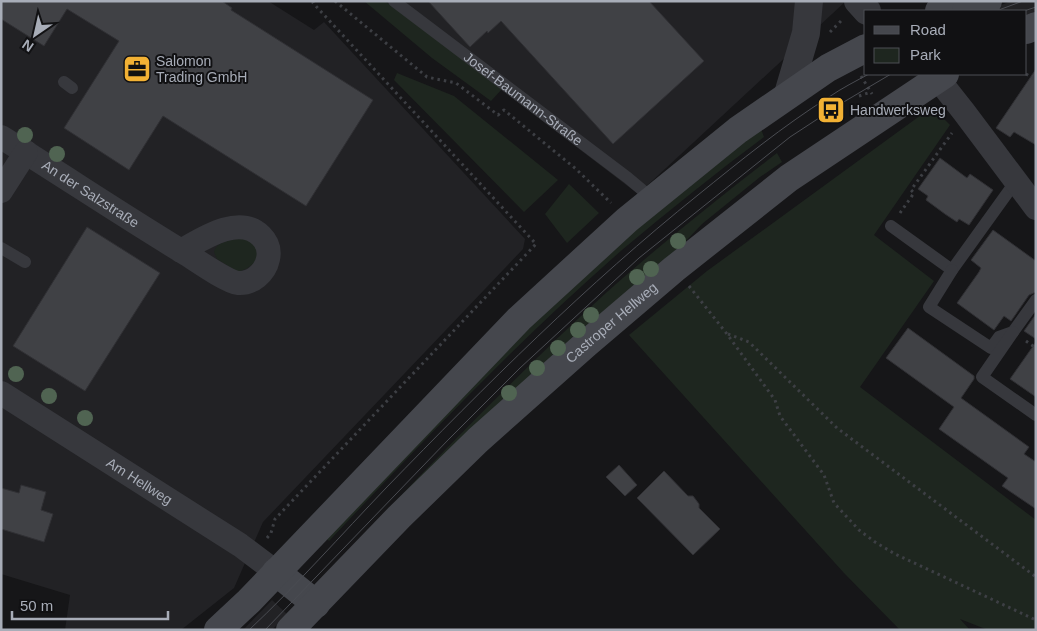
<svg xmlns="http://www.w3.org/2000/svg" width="1037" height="631" viewBox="0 0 1037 631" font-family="Helvetica,sans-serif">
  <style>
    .built { fill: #222225 }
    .green { fill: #1e261f }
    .building { fill: #404145; stroke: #303034 }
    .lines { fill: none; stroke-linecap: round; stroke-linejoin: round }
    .path { stroke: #3d3f44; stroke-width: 3; stroke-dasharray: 2.5 4; stroke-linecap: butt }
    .service { stroke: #37383d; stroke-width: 12 }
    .minor { stroke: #37383d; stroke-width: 24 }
    .tertiary { stroke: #37383d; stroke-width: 28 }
    .secondary { stroke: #45474d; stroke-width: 28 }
    .tram { stroke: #4a4c52; stroke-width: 1 }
    .tree { fill: #506452 }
    .labels { text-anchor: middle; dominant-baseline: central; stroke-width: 4; stroke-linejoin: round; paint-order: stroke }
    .poi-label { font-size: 14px; fill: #a8adb8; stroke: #111113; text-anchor: start }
    .street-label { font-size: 14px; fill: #a8adb8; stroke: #111113 }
  </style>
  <rect width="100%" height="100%" fill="#161618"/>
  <path class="built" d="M1,1H268L314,30L324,22L525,239L523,249L263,522L234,588L181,630H65L70,595L1,574Z
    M385,1H846L638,194Z
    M1011,1H1036V11L1026,15V11H987Z
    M272,600L287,614L272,630H243Z"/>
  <path class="green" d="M364,1H385L502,89L491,101L432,58Z
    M397,73L454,96L558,180L524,212L394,80Z
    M932,107L950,125L874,235L934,281L860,387L1036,520V630H988L960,619L970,630H900L844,573L629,335L707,271Z
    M761,129L764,137C716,173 668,211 622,250C518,341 423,441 329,541L324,536L457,397L611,250Z
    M777,153L782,162L760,177L702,224L665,263L344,555C430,465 515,376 607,292C662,243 719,198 777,153Z
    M569,184L599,213L567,243L545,214Z
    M241,238L247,239C250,241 254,245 256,248C262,261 248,269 238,272L217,259L214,252C217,241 230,241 241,238Z"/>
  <path class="building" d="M1,1H222L232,8L231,10L373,100L306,206L163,116L129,170L64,128L119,41L67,9L44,46L1,19Z
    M428,1H649L704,61L613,144L501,21L488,33L487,31L470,47Z
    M1036,69V145L1014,132L1010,137L996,128Z
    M940,158L967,178L970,174L993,190L969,225L959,219L957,222L945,214L926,200L928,196L918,189Z
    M87,227L160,273L85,391L13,346Z
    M993,230L1036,261V292L1029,295L1011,321L1004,316L994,330L957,303L979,272L981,268L971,260Z
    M1036,314V339L1024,331Z
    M908,328L974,376V379L961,398L1029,447L1024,454L1036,462V509L1002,486L1008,478L939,429L954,407L886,358Z
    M1036,342V397L1010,379Z
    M619,465L637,485L625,496L606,477Z
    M664,471L688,496H693L699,504V508L720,529L693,555L637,498Z
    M21,485L46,492L41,510L53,514L44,542L1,529V488L19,493Z"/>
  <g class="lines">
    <path class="path" d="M335,1L427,77L456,83L498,115L504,110L576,169L611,203
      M830,32L843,19
      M1026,74L1036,80
      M861,76L872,94
      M859,96L871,92
      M900,213L914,193L911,190L952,133
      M689,286L727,334L775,400L780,416L824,475L834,503L859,530L875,542L895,554L1036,620
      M728,334L749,342L837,428L1036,577
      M1026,341L1036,348
      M267,538L271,533L275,519L536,244L313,3V1"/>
    <g class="service">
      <path id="s1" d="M394,1L628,178L653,199"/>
      <path d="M64,82L72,88"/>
      <path d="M891,226L952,270L1016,181"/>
      <path d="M1,248L25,262"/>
      <path d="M952,270L929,307L991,348L999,337L1013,332L1036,300"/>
      <path d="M1013,332L982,377L1036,415"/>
    </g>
    <g class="minor">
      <path d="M934,74L964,112L1036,208"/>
      <path id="s2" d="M1,137C64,176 125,217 188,255C199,262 226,281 238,283C252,284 265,273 268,259C270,250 267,242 261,236C239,214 202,239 181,251"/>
      <path d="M1,191L26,152"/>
      <path id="s3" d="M1,393L240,545L276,572"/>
    </g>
    <path class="tertiary" d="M858,1L867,11
      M788,94L806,33L809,1"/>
    <g class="secondary">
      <path d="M939,11L962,1"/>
      <path d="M966,11L988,1"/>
      <path d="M1026,30L1036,26"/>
      <path d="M276,572L316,604"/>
      <path d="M218,630L249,601L519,319L627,220L738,130L828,68L866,48"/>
      <path id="s4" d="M290,630L399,517L478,440L586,344L674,269L789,178L945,74"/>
    </g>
    <path class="tram" d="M996,11L1023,1
      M1024,11L1036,7
      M249,630C297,585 341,535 386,488C486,385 587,284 698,195C740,161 783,126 829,97C842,88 856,81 869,74
      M265,630L448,440L520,368L639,258L790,137L842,103L891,74"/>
  </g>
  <g class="tree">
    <circle cx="25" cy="135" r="8"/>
    <circle cx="57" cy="154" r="8"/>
    <circle cx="678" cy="241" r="8"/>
    <circle cx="651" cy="269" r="8"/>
    <circle cx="637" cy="277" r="8"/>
    <circle cx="591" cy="315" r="8"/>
    <circle cx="578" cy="330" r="8"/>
    <circle cx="558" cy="348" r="8"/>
    <circle cx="537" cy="368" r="8"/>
    <circle cx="16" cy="374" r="8"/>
    <circle cx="509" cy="393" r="8"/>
    <circle cx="49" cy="396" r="8"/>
    <circle cx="85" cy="418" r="8"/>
  </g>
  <defs>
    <g id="office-square" transform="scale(1.4375)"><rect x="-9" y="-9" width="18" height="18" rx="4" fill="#f2b134" stroke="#111113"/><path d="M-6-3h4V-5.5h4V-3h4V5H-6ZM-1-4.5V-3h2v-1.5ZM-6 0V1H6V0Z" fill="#111"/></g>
    <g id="bus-square" transform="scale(1.4375)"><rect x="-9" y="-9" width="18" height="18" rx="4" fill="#f2b134" stroke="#111113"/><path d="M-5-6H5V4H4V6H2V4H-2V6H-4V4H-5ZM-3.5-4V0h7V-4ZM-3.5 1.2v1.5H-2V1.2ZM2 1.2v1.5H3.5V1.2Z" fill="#111"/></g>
  </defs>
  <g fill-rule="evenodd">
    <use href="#office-square" x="137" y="69"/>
    <use href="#bus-square" x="831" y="110"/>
  </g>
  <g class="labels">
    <g class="poi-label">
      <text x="156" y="61">Salomon<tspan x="156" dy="16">Trading GmbH</tspan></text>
      <text x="850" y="110">Handwerksweg</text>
    </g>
    <g class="street-label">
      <text stroke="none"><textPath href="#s1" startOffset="162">Josef-Baumann-Straße</textPath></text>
      <text stroke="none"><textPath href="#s2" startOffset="106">An der Salzstraße</textPath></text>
      <text stroke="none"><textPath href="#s4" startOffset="445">Castroper Hellweg</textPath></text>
      <text stroke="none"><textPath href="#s3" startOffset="164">Am Hellweg</textPath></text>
    </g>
  </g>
  <rect width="1037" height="631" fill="none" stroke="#a8adb8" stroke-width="5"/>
  <rect x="864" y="10" width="162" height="65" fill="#111113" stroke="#4d4f55"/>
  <rect x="874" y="26" width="25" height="8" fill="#45474d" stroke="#4d4f55"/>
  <text x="910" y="35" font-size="15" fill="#a8adb8">Road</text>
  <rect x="874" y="48" width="25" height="15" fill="#1e261f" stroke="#4d4f55"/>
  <text x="910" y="60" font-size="15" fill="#a8adb8">Park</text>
  <g transform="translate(35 35) rotate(214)" stroke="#111113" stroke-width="4" paint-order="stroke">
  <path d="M0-4L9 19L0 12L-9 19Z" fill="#a8adb8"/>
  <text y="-8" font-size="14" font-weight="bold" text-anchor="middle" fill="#a8adb8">N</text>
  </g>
  <path d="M12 611v8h156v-8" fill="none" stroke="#a8adb8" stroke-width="2.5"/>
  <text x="20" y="611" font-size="15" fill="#a8adb8" stroke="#111113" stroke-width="4" paint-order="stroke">50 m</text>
</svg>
